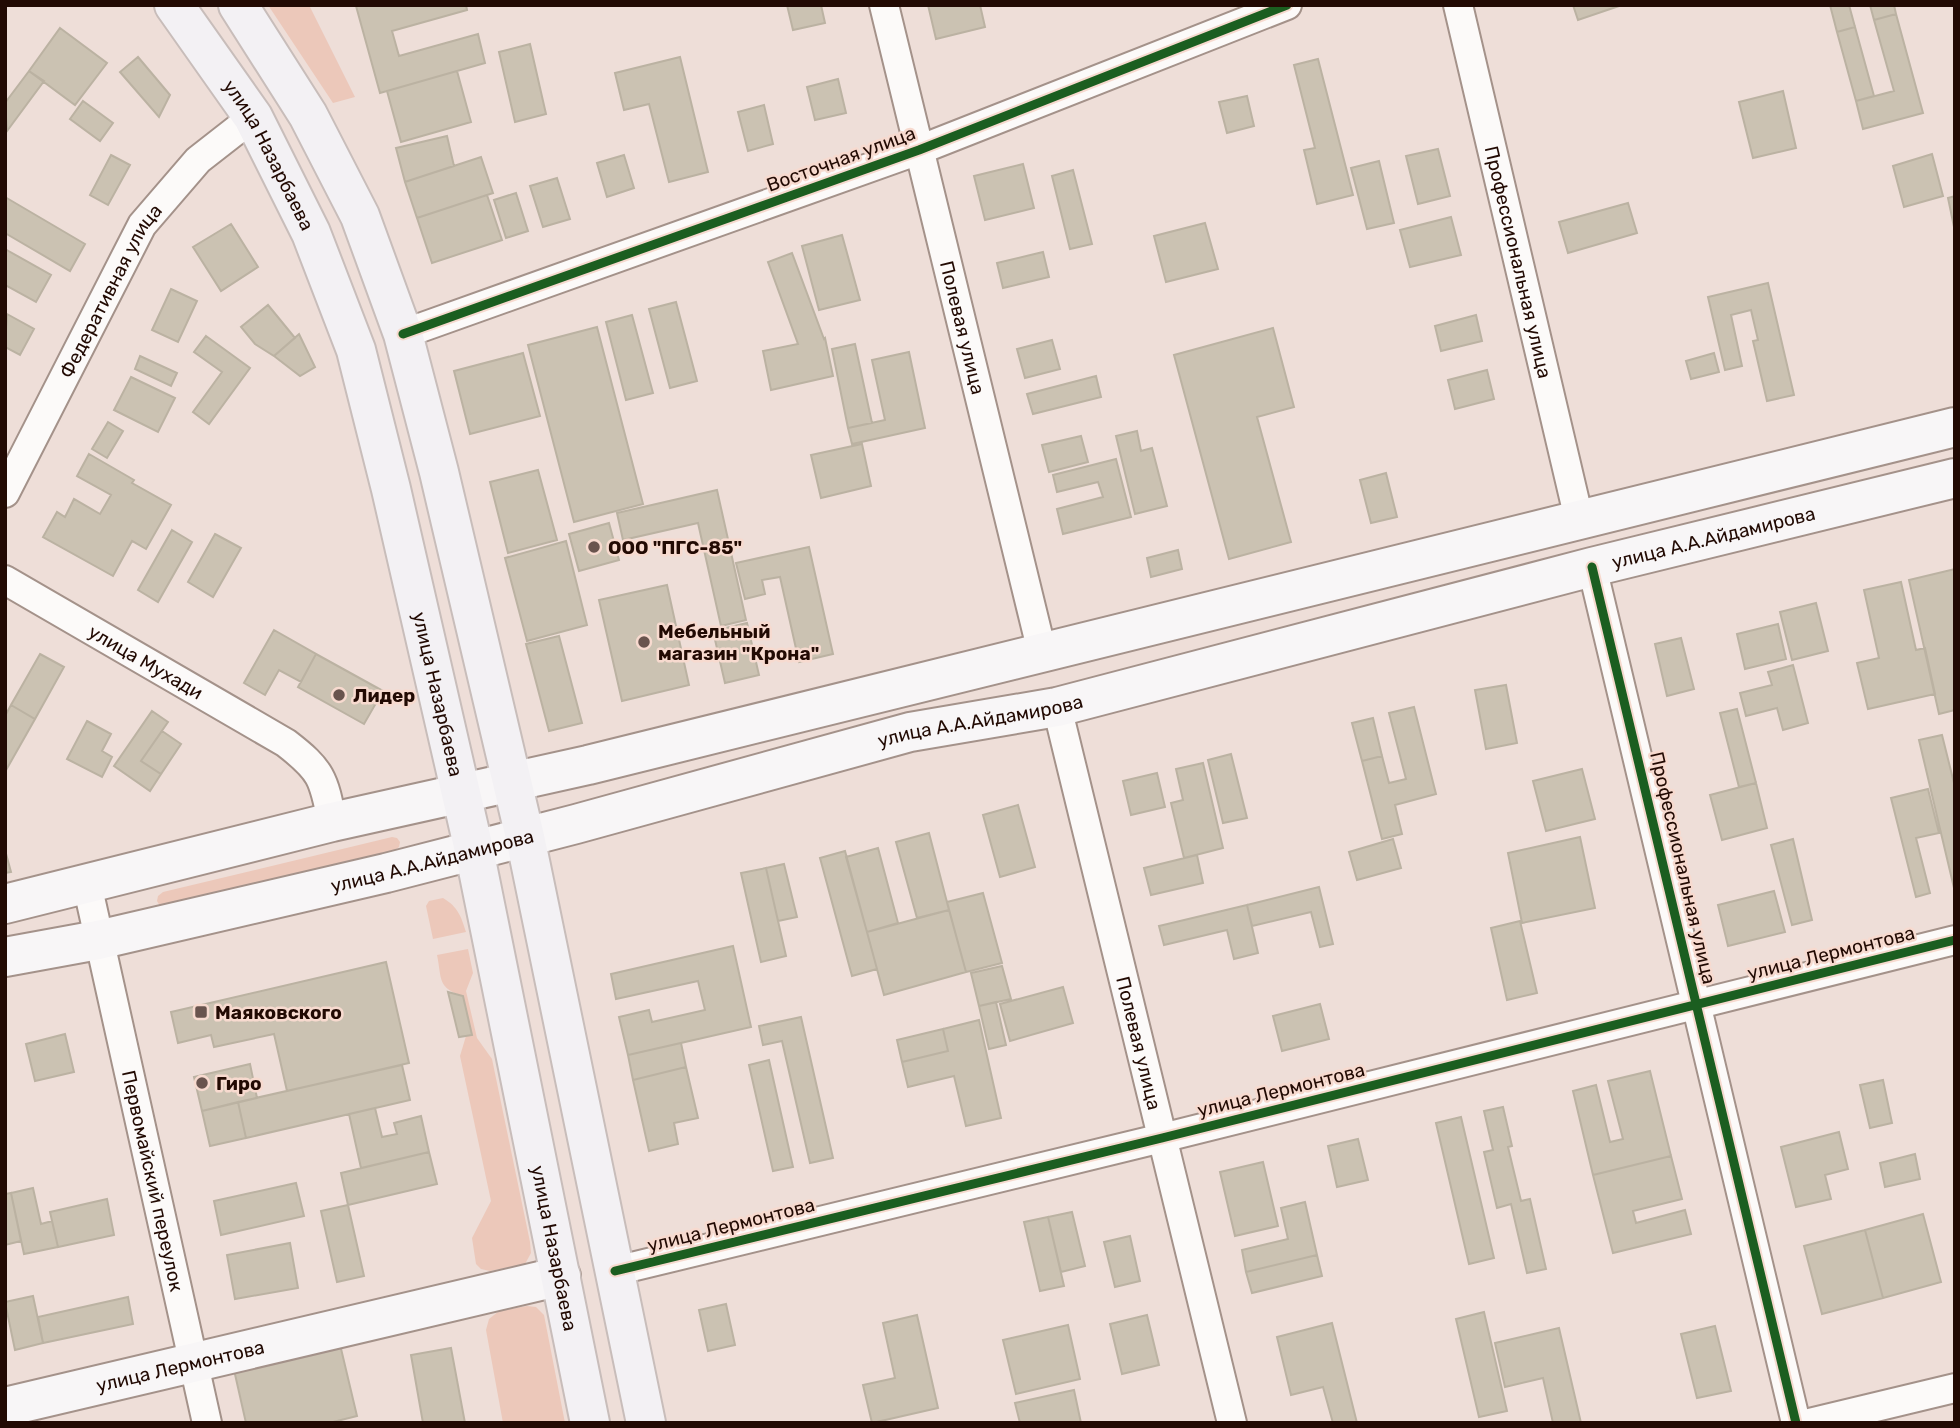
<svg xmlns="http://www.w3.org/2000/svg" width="1960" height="1428" viewBox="0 0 1960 1428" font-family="Rubik,sans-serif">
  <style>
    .green { fill: #ecc8ba }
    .building { fill: #cbc2b2; stroke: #bbb2a2; stroke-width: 2 }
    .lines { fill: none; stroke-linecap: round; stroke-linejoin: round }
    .street-casing { stroke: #a4928a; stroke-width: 32 }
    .secondary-casing { stroke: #a4928a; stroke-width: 42 }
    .primary-casing { stroke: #c8bdba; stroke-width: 42 }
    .street { stroke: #fcfaf9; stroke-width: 28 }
    .secondary { stroke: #f8f6f7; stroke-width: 38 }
    .primary { stroke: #f3f1f4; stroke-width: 38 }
    .cycleway-casing { stroke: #f7dacf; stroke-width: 13 }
    .cycleway { stroke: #1b5e20; stroke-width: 9 }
    .poi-dot { fill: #69544e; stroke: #f7dacf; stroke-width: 2.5 }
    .labels { text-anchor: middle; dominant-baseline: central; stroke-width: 5; stroke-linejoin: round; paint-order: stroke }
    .street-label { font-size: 19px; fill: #220a03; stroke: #f7dacf }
    .poi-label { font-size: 19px; font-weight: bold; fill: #220a03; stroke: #f7dacf; text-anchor: start }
  </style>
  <rect width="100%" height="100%" fill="#eeded8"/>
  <path class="green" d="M268,5H309L355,97L333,103Z
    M392,837L397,838L400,842L399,847L395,850L166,907L160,906L157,901L158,896L163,892Z
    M443,898C458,907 461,916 466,932L433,939L426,906L429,901Z
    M468,949L473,973L466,991L477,1038L492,1059L530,1242L531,1253L525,1264L490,1271L481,1269L476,1264L472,1238L491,1201L460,1056L466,1036L472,1034L463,996C437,988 442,979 437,955Z
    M527,1306L536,1307L544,1315L565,1423H503L486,1330L489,1319L499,1311Z"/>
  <path class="building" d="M359,5H466L467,10L392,31L399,56L478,34L485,63L380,93L356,6Z
    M787,5H821L825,23L793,30Z
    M928,5H980L985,27L936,39Z
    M1573,5H1622L1578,20Z
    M1830,5H1849L1855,27L1837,32Z
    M1870,5H1894L1896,14L1874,20Z
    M1896,14L1923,113L1863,129L1856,101L1894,91L1874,20Z
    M1855,27L1874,96L1856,101L1837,32Z
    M60,28L107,63L75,105L29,71Z
    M530,44L546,114L515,122L499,52Z
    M138,57L170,95L159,117L120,72Z
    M680,57L708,172L669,182L649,104L624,110L615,73Z
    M1318,59L1353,195L1317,204L1304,150L1315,148L1294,65Z
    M29,71L44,81L7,131L5,103Z
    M457,71L471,122L401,142L387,91Z
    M838,79L846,113L815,120L807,87Z
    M1783,91L1796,148L1753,158L1739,102Z
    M1247,96L1254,126L1227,133L1219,102Z
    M83,101L113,123L100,141L70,119Z
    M764,105L773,144L748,151L738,112Z
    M447,136L454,166L405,182L396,148Z
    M1438,149L1450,196L1418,204L1406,156Z
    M1932,154L1943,196L1904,207L1893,166Z
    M111,155L130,165L108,205L90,195Z
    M624,155L634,188L607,197L597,163Z
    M481,157L493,193L417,218L405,182Z
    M1379,161L1394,223L1367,229L1351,168Z
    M1023,164L1034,208L985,220L974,176Z
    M1073,170L1092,244L1070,249L1052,176Z
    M557,178L570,219L543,227L530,186Z
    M516,193L528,231L506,238L494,200Z
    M487,195L502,240L432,263L417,218Z
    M1955,196V227H1954L1948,198Z
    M5,197L85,244L70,271L5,233Z
    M1628,203L1637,233L1568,253L1559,222Z
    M1451,217L1461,255L1410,267L1400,230Z
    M1205,223L1218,269L1166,282L1154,236Z
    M231,224L258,267L221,291L193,247Z
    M842,235L860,300L819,310L802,246Z
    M5,249L51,275L36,302L5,285Z
    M1043,252L1049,277L1003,288L997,263Z
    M792,253L824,339L825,338L833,376L771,390L763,351L798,344L768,262Z
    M1768,283L1794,395L1767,401L1753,341L1758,340L1751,310L1731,315L1742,366L1725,370L1708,297Z
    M171,289L197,301L178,342L152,330Z
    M676,302L697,381L670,388L649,309Z
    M268,305L295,338L274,356L255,344L241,327Z
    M7,314L34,329L20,355L5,347Z
    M632,315L653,393L626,400L606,322Z
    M1476,315L1482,341L1441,351L1435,326Z
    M597,327L643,504L574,522L528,345Z
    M1273,328L1294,407L1257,417L1291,542L1229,559L1174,355Z
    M299,334L315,367L300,376L274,356Z
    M206,336L250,368L209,424L193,412L222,372L194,352Z
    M1052,340L1060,369L1025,378L1017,349Z
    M855,344L872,423L848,428L832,349Z
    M909,352L925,428L852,444L848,428L885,420L872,360Z
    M523,353L540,416L470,434L454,371Z
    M1714,353L1719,372L1691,379L1686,361Z
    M140,356L177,373L171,386L135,369Z
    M1487,370L1494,399L1455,409L1448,380Z
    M1096,376L1101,397L1033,414L1027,394Z
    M131,377L175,398L158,432L114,410Z
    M108,422L123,431L107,458L92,449Z
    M1137,431L1141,451L1152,448L1167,506L1135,514L1116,436Z
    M1081,436L1088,462L1049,472L1042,445Z
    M862,444L871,486L821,498L811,455Z
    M89,454L134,480L132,483L171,505L146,549L132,541L113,576L43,537L57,512L65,517L74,499L100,514L111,495L77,476Z
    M1116,459L1131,517L1063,534L1057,509L1103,497L1098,482L1057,492L1053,475Z
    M538,470L557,540L508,553L490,482Z
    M1386,473L1397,517L1371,523L1360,480Z
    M717,490L746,620L721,626L698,523L623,540L617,513Z
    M609,523L619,560L579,571L569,534Z
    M172,530L192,542L158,602L138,590Z
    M215,534L241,548L213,597L188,582Z
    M566,541L587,625L527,641L505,558Z
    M809,547L833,654L799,662L780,577L762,580L765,594L745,599L736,563Z
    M1178,550L1182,569L1151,577L1147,558Z
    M1955,569V710L1939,714L1909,580Z
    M1901,582L1916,650L1925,648L1935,694L1868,709L1857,663L1879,658L1864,590Z
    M667,585L689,685L622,701L599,600Z
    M1816,603L1828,651L1792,660L1780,612Z
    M747,623L759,675L725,683L713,631Z
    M1778,624L1786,659L1745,669L1737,634Z
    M274,630L316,654L301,682L279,670L265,695L244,683Z
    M559,636L582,723L549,731L526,644Z
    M1681,638L1694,689L1667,696L1655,644Z
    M40,654L64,667L35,719L11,705Z
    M316,654L383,691L364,724L298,687Z
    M1793,665L1808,723L1783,730L1777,708L1746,716L1740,693L1772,685L1768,672Z
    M1506,685L1517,743L1486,749L1475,690Z
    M11,705L35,719L5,772V716Z
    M1414,707L1436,794L1395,805L1402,834L1382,839L1362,761L1382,756L1389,783L1406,779L1389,713Z
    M1737,709L1756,783L1739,787L1720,713Z
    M152,711L168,722L141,761L161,774L150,791L114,766Z
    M1373,718L1382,756L1362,761L1352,723Z
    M87,721L111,734L102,751L112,757L102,777L67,759Z
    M162,731L181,744L161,774L141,761Z
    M1942,735L1955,787L1954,888L1919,740Z
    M1231,754L1247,818L1223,823L1208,760Z
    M1203,763L1223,848L1184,858L1171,803L1183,800L1176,769Z
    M1582,769L1595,819L1546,831L1533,781Z
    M1157,773L1165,807L1131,815L1123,781Z
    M1756,783L1767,828L1722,840L1710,795Z
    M1928,789L1939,833L1916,838L1930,893L1916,897L1891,798Z
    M1018,805L1035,867L1000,877L983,815Z
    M929,833L949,910L917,918L896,842Z
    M1580,837L1595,908L1522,923L1508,853Z
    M1393,839L1401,868L1357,880L1349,852Z
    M1793,839L1812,920L1792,925L1771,845Z
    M878,848L898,923L867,932L846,857Z
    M5,850L11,872L5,873Z
    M845,851L877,969L852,976L820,858Z
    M1197,855L1203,883L1151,895L1144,868Z
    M784,864L797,917L778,921L766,868Z
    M766,868L786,956L761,962L741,873Z
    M1319,887L1333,944L1320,947L1311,912L1252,926L1247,905Z
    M1774,891L1785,932L1728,946L1718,905Z
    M983,893L1002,963L966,972L947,902Z
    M1247,905L1258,953L1234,959L1227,930L1164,945L1159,926Z
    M949,910L966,972L884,995L867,932Z
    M1520,921L1537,993L1507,1000L1491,928Z
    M733,946L751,1027L628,1055L619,1017L649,1010L652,1022L705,1010L698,981L616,999L611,974Z
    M386,962L409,1063L287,1091L274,1034L214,1047L211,1035L178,1043L171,1012Z
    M1002,966L1011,999L979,1006L971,973Z
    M1063,987L1073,1023L1010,1041L1000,1004Z
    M448,992L463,996L472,1035L459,1037Z
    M996,1002L1006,1045L989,1049L979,1006Z
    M1320,1004L1329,1039L1282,1051L1273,1016Z
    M801,1017L833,1158L810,1163L782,1041L763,1045L759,1026Z
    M979,1020L1001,1118L966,1126L954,1076L908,1087L902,1062L948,1051L943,1029Z
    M943,1029L948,1051L902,1062L897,1040Z
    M65,1034L74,1072L35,1081L26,1044Z
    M681,1043L686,1067L633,1080L628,1055Z
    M769,1060L793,1167L773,1171L749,1065Z
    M250,1064L257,1098L202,1111L194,1077Z
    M402,1065L410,1100L246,1138L238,1102Z
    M686,1067L698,1118L674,1123L678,1144L649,1151L633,1080Z
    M1650,1071L1671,1156L1593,1175L1573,1091L1596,1085L1610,1142L1623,1139L1608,1081Z
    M1883,1080L1892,1123L1870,1128L1860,1085Z
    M238,1102L246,1138L210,1146L202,1111Z
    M1503,1107L1512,1146L1508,1147L1521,1201L1530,1199L1546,1269L1527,1273L1511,1204L1497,1208L1484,1152L1493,1150L1484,1111Z
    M375,1108L382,1137L397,1134L394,1123L421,1116L429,1152L361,1168L349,1114Z
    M1461,1117L1494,1258L1469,1264L1436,1123Z
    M1839,1132L1848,1169L1825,1175L1831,1199L1796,1207L1781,1147Z
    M1358,1139L1368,1180L1337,1187L1328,1146Z
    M429,1152L437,1184L348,1205L341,1173Z
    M1915,1154L1920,1179L1885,1187L1880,1163Z
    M1671,1156L1682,1199L1633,1211L1636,1223L1685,1210L1691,1234L1613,1253L1593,1175Z
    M1263,1162L1278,1226L1235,1236L1220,1172Z
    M296,1183L304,1216L221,1235L214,1201Z
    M33,1188L41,1224L52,1221L58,1247L24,1254L11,1193Z
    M11,1193L21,1241L5,1245V1194Z
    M107,1199L114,1235L58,1247L50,1212Z
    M1305,1202L1317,1255L1246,1272L1242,1250L1288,1239L1281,1208Z
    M348,1205L364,1276L337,1282L321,1211Z
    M1072,1212L1085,1266L1061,1272L1048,1217Z
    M1923,1214L1941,1282L1883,1298L1865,1230Z
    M1048,1217L1064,1286L1040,1291L1024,1222Z
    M1865,1230L1883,1298L1822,1314L1804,1246Z
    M1130,1236L1140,1281L1115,1287L1104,1242Z
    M290,1243L298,1288L235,1299L227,1255Z
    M1317,1255L1322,1276L1252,1293L1246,1272Z
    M33,1296L43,1343L15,1350L5,1302Z
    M128,1297L133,1324L43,1343L38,1317Z
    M726,1304L735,1345L708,1351L699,1310Z
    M1484,1312L1507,1411L1479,1417L1456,1319Z
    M917,1315L938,1408L872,1423L863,1385L895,1378L883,1323Z
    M1147,1315L1159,1365L1122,1374L1110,1324Z
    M1332,1323L1357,1423H1333L1323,1387L1291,1395L1277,1337Z
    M1068,1325L1080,1379L1016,1394L1003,1340Z
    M1715,1326L1731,1391L1697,1398L1681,1334Z
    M1559,1328L1581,1423H1553L1543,1378L1505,1387L1495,1343Z
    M338,1336L357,1416L329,1423H246L232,1361Z
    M451,1348L465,1423H423L411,1355Z
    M1074,1390L1081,1423H1020L1015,1403Z"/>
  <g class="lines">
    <g class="street-casing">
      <g id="street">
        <path id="s1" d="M884,5L1042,652"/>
        <path id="s2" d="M1458,5L1579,519"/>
        <path d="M403,334L919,150L1287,5"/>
        <path id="s3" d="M5,493L142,225L198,160L253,117"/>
        <path d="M1592,567L1796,1423"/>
        <path id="s4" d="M5,580L286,743C321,770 324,778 332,822"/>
        <path id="s5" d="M1057,707L1232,1423"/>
        <path id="s6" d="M87,884L207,1423"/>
        <path d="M615,1271L1162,1138L1955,940"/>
        <path d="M1809,1423L1955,1388"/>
      </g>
    </g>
    <g class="secondary-casing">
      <g id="secondary">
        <path d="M5,904L332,822L588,765L1955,427"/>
        <path id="s7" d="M5,957L98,940L386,873L576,824L910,732L1057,707L1592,567L1955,478"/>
        <path id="s8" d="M5,1407L561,1276"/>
      </g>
    </g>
    <g class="primary-casing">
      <g id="primary">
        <path id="s9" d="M174,5L253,117L311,233L356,350L391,489L474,850L590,1423"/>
        <path d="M238,5L308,115L360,216L403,334L439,472L525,837L646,1423"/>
      </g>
    </g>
    <use href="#street" class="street"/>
    <use href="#secondary" class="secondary"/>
    <use href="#primary" class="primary"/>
    <g class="cycleway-casing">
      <path id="cycleway" d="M403,334L919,150L1287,5
        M1592,567L1796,1423
        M615,1271L1162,1138L1955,940"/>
    </g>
    <use href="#cycleway" class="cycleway"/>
  </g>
  <g class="poi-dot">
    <circle cx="594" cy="547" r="7"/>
    <circle cx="644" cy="642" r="7"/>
    <circle cx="339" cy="695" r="7"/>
    <rect x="194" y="1005" width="14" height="14" rx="3.5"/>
    <circle cx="202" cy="1083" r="7"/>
  </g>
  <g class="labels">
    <g class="street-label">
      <text stroke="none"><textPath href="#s9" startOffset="178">улица Назарбаева</textPath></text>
      <text transform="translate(841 159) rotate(-20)">Восточная улица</text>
      <text stroke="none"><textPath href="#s2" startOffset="264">Профессиональная улица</textPath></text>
      <text stroke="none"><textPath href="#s3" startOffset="228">Федеративная улица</textPath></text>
      <text stroke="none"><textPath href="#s1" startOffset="332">Полевая улица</textPath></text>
      <text stroke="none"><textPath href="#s7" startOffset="1760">улица А.А.Айдамирова</textPath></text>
      <text stroke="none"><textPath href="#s4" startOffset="163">улица Мухади</textPath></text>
      <text stroke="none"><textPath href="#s9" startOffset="746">улица Назарбаева</textPath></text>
      <text stroke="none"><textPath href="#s7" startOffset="1004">улица А.А.Айдамирова</textPath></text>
      <text stroke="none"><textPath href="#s7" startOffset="438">улица А.А.Айдамирова</textPath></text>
      <text transform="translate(1683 868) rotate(77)">Профессиональная улица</text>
      <text transform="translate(1831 953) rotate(-14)">улица Лермонтова</text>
      <text stroke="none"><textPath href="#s5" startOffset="346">Полевая улица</textPath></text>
      <text transform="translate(1281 1090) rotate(-14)">улица Лермонтова</text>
      <text stroke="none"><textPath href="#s6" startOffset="304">Первомайский переулок</textPath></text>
      <text transform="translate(731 1225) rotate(-14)">улица Лермонтова</text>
      <text stroke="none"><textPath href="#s9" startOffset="1312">улица Назарбаева</textPath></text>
      <text stroke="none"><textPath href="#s8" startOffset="180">улица Лермонтова</textPath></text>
    </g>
    <g class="poi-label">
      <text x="608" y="547">ООО "ПГС-85"</text>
      <text x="658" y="631">Мебельный<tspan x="658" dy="22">магазин "Крона"</tspan></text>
      <text x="353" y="695">Лидер</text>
      <text x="215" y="1012">Маяковского</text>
      <text x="216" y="1083">Гиро</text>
    </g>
  </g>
  <rect width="1960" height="1428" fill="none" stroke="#220a03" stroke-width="14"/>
</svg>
